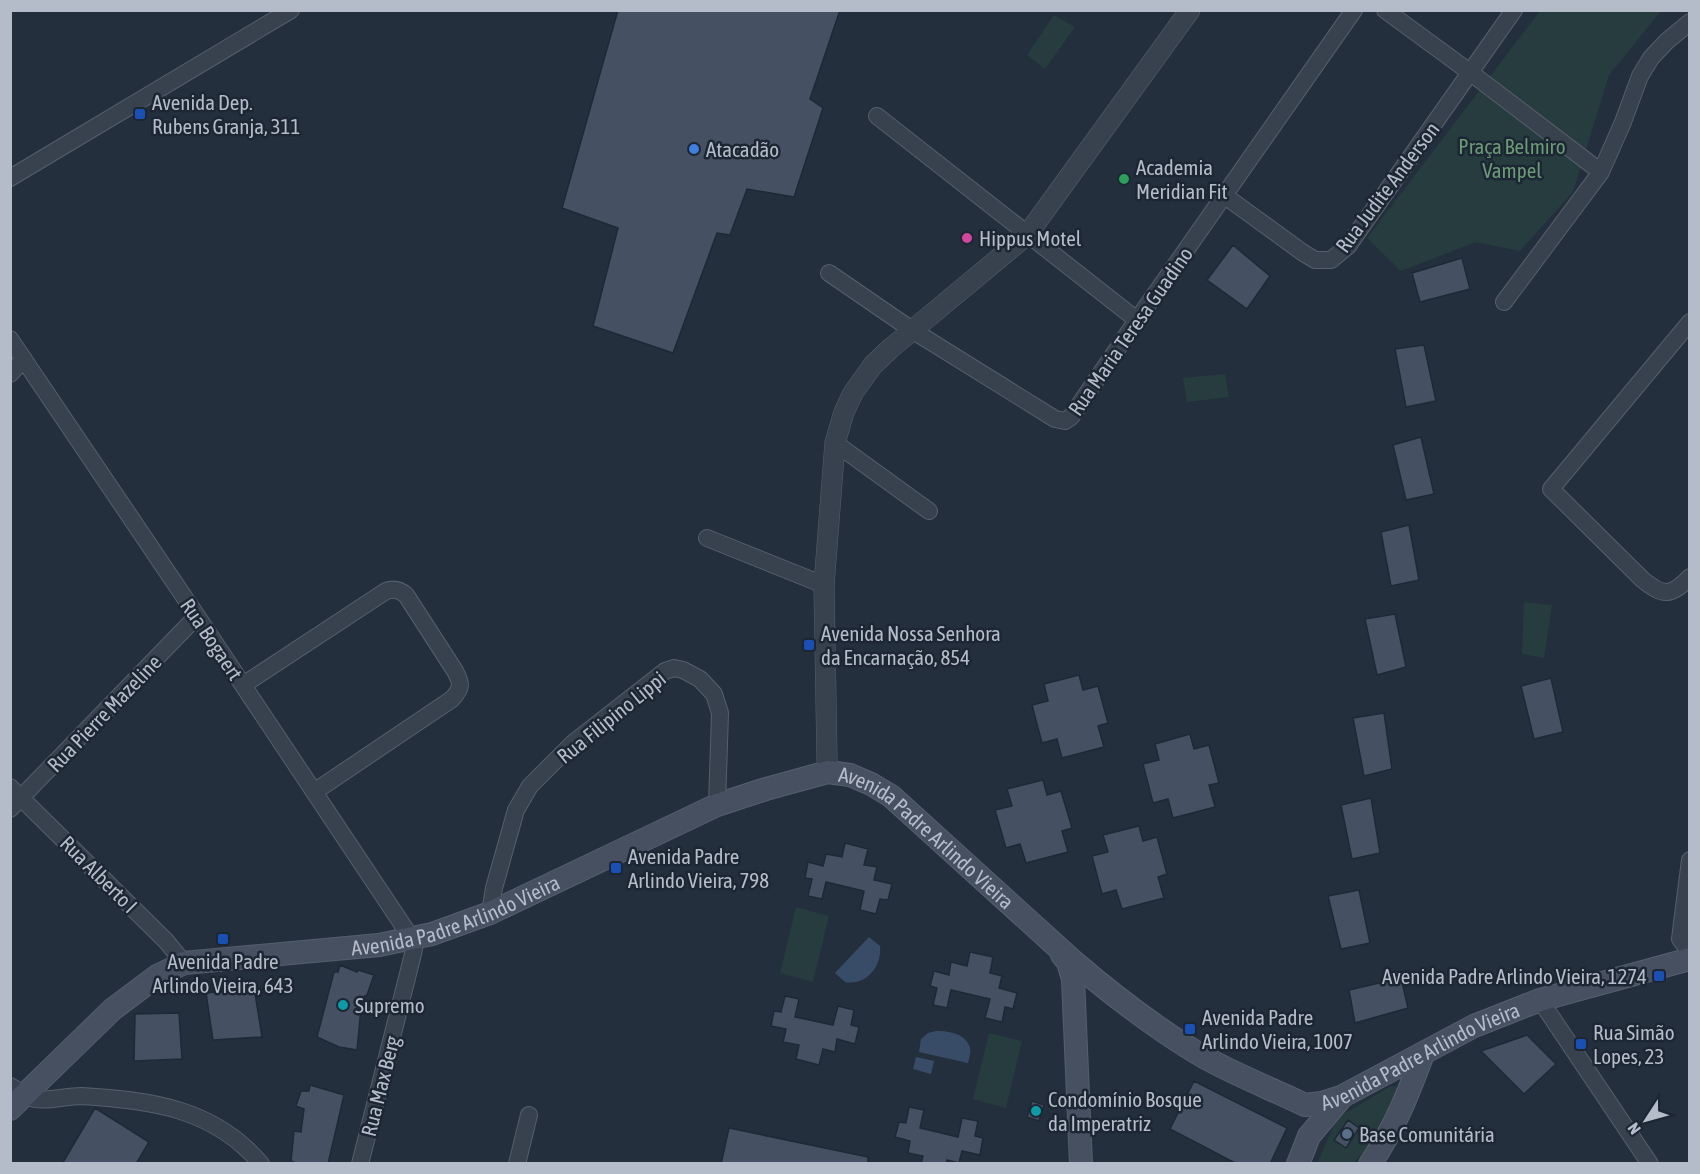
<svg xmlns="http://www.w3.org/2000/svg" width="1700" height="1174" viewBox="0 0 1700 1174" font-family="'Asap Condensed',sans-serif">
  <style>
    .green { fill: #263c3f }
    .water { fill: #394c67 }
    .building { fill: #455162; stroke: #1f2835; stroke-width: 1.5 }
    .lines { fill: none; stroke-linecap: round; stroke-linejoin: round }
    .minor-casing { stroke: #565f6c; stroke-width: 18 }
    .tertiary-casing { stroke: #565f6c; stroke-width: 21 }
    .secondary-casing { stroke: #565f6c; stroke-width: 24 }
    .minor { stroke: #38414e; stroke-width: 16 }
    .tertiary { stroke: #38414e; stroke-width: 20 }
    .secondary { stroke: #465061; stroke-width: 22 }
    .transit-dot { fill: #1a4fb4; stroke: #1d2633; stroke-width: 2 }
    .shop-dot { fill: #3f7fe0; stroke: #1d2633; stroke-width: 2 }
    .leisure-dot { fill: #2e9e5b; stroke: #1d2633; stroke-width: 2 }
    .hotel-dot { fill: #d1479c; stroke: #1d2633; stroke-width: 2 }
    .culture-dot { fill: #0f9aa8; stroke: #1d2633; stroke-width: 2 }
    .service-dot { fill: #5c6f8a; stroke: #1d2633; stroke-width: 2 }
    .labels { text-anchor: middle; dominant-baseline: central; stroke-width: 5; stroke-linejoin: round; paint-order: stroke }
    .poi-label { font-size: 21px; fill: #b4bcc9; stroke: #1d2633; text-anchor: start }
    .park-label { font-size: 21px; fill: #6b9a76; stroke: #1d2633 }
    .street-label { font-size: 21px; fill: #b4bcc9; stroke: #1d2633 }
  </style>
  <rect width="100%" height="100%" fill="#242f3e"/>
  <path class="green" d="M1540,11H1661L1609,75L1573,192L1520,251L1476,242L1401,271L1367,238Z
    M1054,15L1075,27L1045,69L1027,55Z
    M1225,374L1229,397L1187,402L1183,378Z
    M1524,602L1552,605L1544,658L1522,654Z
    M796,907L829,916L813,982L780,973Z
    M989,1033L1022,1041L1006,1108L973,1099Z
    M1391,1086H1396L1398,1089L1384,1122L1369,1145L1354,1163L1317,1164L1334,1125L1342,1115Z"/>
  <path class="water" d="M869,937L880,946C882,966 867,986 845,982L835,973Z
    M936,1031C948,1031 966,1033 970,1048C971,1052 969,1058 968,1063L919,1052L921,1039L928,1033Z
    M916,1057L934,1061L931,1074L913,1069Z"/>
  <path class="building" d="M618,10H840L810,99L823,108L794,197L747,189L730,235L717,233L673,353L593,326L618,228L562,208Z
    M1233,245L1270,276L1247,309L1207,280Z
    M1462,258L1470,289L1420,302L1412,273Z
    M1424,345L1436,401L1406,407L1395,349Z
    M1421,437L1434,494L1406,500L1393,445Z
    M1409,525L1419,580L1391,586L1381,532Z
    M1395,614L1406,667L1377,675L1365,619Z
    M1079,675L1083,690L1098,686L1108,723L1098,726L1104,747L1062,758L1057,739L1042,743L1032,705L1048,701L1044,684Z
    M1551,678L1563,732L1534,739L1521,686Z
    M1384,713L1392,769L1364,776L1353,718Z
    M1190,734L1194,749L1209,745L1219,783L1209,785L1215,807L1173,818L1168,799L1153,803L1143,764L1159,760L1155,744Z
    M1043,780L1047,795L1061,791L1072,828L1062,831L1068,852L1026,863L1020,844L1006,848L995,810L1012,806L1007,789Z
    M1371,798L1380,853L1352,859L1341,805Z
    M1139,826L1143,841L1157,837L1167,874L1158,877L1164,898L1122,909L1116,890L1102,894L1092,856L1108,852L1103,835Z
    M845,843L868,849L864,865L877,867L874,880L892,884L888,900L880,899L876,914L860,910L864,891L826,882L822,899L808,896L812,879L805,878L808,862L823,866L826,854L842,857Z
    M1359,890L1370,943L1341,949L1328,896Z
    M970,952L993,957L990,973L1002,976L999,988L1017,993L1013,1009L1005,1007L1002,1022L985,1018L990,999L951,990L947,1008L933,1005L937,988L930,986L934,971L949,975L951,962L967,966Z
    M340,965L357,972L358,970L374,975L367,995L362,998L357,1050L339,1047L317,1037L334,972H338Z
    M1401,978L1408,1008L1355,1023L1349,990Z
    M254,987L262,1037L213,1040L206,993Z
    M785,996L799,999L795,1017L833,1025L838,1006L854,1010L851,1025L859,1027L855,1044L837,1039L835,1052L823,1049L819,1065L796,1059L799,1045L783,1042L786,1029L771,1026L774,1011L781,1012Z
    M179,1013L182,1059L134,1061L135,1014Z
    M1527,1035L1556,1064L1524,1094L1481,1051Z
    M1194,1081L1287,1128L1270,1164H1237L1170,1129Z
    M310,1085L344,1095L328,1164H298L291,1161L294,1131L301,1132L304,1109L296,1106L301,1091H309Z
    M1032,1101L1044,1105L1039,1121L1027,1117Z
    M909,1107L924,1110L920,1128L958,1137L962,1118L978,1121L975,1136L983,1138L980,1155L962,1151L959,1163L947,1160L946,1164H921L923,1156L908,1153L910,1141L895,1137L899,1122L906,1123Z
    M95,1108L149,1142L136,1164H62Z
    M1348,1120L1359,1128L1346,1148L1334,1140Z
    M729,1128L868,1157V1164H721Z"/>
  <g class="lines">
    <g class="minor-casing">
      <path id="minor" d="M1385,10L1471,73L1601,172
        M877,116L1137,320
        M10,178L291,10
        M1225,196L1302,252L1315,260H1331L1348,246L1514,10
        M829,273L912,330L1055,419L1065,421L1071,417L1137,320L1354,10
        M1504,302L1601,172L1623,122L1640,76L1651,58L1667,41L1690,22
        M1690,322L1551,489L1643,580C1663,596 1671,597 1690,577
        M10,339L197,616L412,939L414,949L412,958L360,1164
        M10,374L24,359
        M835,443L929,511
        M707,538L824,585
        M243,685L386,591C394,588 400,590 406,595L455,671C462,684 462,688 452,699L314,792
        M10,787L166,941L184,963
        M10,809L197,616
        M1690,860L1680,939L1690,952
        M490,913L494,888L516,810L530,786L573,743L665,671L674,668L683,670L700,679L714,694L720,713L717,805
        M1540,1000L1650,1164
        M10,1086C16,1089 21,1093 26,1096C42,1104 63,1096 81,1096C150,1100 214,1108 261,1164
        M517,1164L529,1115"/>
    </g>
    <g class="tertiary-casing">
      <path id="tertiary" d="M828,772L827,759L824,585L835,443L844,412L853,393L873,365L891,348L1027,235L1190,10"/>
    </g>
    <g class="secondary-casing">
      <g id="secondary">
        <path d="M1062,955L1068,962L1073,979L1081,1164"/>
        <path id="s1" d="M10,1109L113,1009L157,976L184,963L379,945L432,934L490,913L717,805L766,789L828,772L850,775L871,784L891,796L1074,962C1115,997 1158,1030 1204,1057C1236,1075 1272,1089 1305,1105L1322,1103L1341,1097L1474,1026L1540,1000L1690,959"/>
        <path d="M1298,1164L1309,1136L1341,1098"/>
        <path d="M1370,1164C1395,1128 1408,1094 1423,1054"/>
      </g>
    </g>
    <use href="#minor" class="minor"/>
    <use href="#tertiary" class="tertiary"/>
    <use href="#secondary" class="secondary"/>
  </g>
  <g class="transit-dot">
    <rect x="134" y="108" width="12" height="12" rx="3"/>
    <rect x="803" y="639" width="12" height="12" rx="3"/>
    <rect x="610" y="862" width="12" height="12" rx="3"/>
    <rect x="217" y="933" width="12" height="12" rx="3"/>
    <rect x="1653" y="970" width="12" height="12" rx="3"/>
    <rect x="1184" y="1023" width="12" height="12" rx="3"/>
    <rect x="1575" y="1038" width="12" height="12" rx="3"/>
  </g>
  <circle class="shop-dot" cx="694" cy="149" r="6"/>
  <circle class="leisure-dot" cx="1124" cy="179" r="6"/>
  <circle class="hotel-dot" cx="967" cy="238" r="6"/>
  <g class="culture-dot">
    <circle cx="343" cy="1005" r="6"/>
    <circle cx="1036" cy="1111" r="6"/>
  </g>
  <circle class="service-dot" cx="1347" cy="1134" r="6"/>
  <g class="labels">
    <g class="poi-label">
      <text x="152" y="102">Avenida Dep.<tspan x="152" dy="24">Rubens Granja, 311</tspan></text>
      <text x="706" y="149">Atacadão</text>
      <text x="1136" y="167">Academia<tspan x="1136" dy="24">Meridian Fit</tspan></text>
      <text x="979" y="238">Hippus Motel</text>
      <text x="821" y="633">Avenida Nossa Senhora<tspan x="821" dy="24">da Encarnação, 854</tspan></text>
      <text x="628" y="856">Avenida Padre<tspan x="628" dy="24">Arlindo Vieira, 798</tspan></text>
      <text x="223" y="961" text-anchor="middle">Avenida Padre<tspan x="223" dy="24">Arlindo Vieira, 643</tspan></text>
      <text x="1647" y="976" text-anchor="end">Avenida Padre Arlindo Vieira, 1274</text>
      <text x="355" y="1005">Supremo</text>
      <text x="1202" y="1017">Avenida Padre<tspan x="1202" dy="24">Arlindo Vieira, 1007</tspan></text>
      <text x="1593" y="1032">Rua Simão<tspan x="1593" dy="24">Lopes, 23</tspan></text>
      <text x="1048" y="1099">Condomínio Bosque<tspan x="1048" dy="24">da Imperatriz</tspan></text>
      <text x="1359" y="1134">Base Comunitária</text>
    </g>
    <g class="park-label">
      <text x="1512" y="146">Praça Belmiro<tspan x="1512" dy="24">Vampel</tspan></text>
    </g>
    <g class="street-label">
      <text transform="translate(1387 187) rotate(-53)">Rua Judite Anderson</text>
      <text transform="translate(1130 331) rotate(-55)">Rua Maria Teresa Guadino</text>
      <text transform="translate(212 639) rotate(56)">Rua Bogaert</text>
      <text transform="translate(104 713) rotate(-46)">Rua Pierre Mazeline</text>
      <text transform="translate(611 717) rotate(-39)">Rua Filipino Lippi</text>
      <text stroke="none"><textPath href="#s1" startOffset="1028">Avenida Padre Arlindo Vieira</textPath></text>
      <text transform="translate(99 874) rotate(45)">Rua Alberto I</text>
      <text stroke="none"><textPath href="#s1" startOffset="506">Avenida Padre Arlindo Vieira</textPath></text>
      <text stroke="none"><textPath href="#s1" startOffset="1622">Avenida Padre Arlindo Vieira</textPath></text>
      <text transform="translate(380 1086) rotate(-76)">Rua Max Berg</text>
    </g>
  </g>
  <rect width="1700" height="1174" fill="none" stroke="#b4bcc9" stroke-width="24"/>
  <g transform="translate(1646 1120) rotate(234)" stroke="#1d2633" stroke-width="4.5" paint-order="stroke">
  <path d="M0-4.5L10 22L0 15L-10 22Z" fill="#b4bcc9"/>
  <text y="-9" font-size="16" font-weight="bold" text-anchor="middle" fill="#b4bcc9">N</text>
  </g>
</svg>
